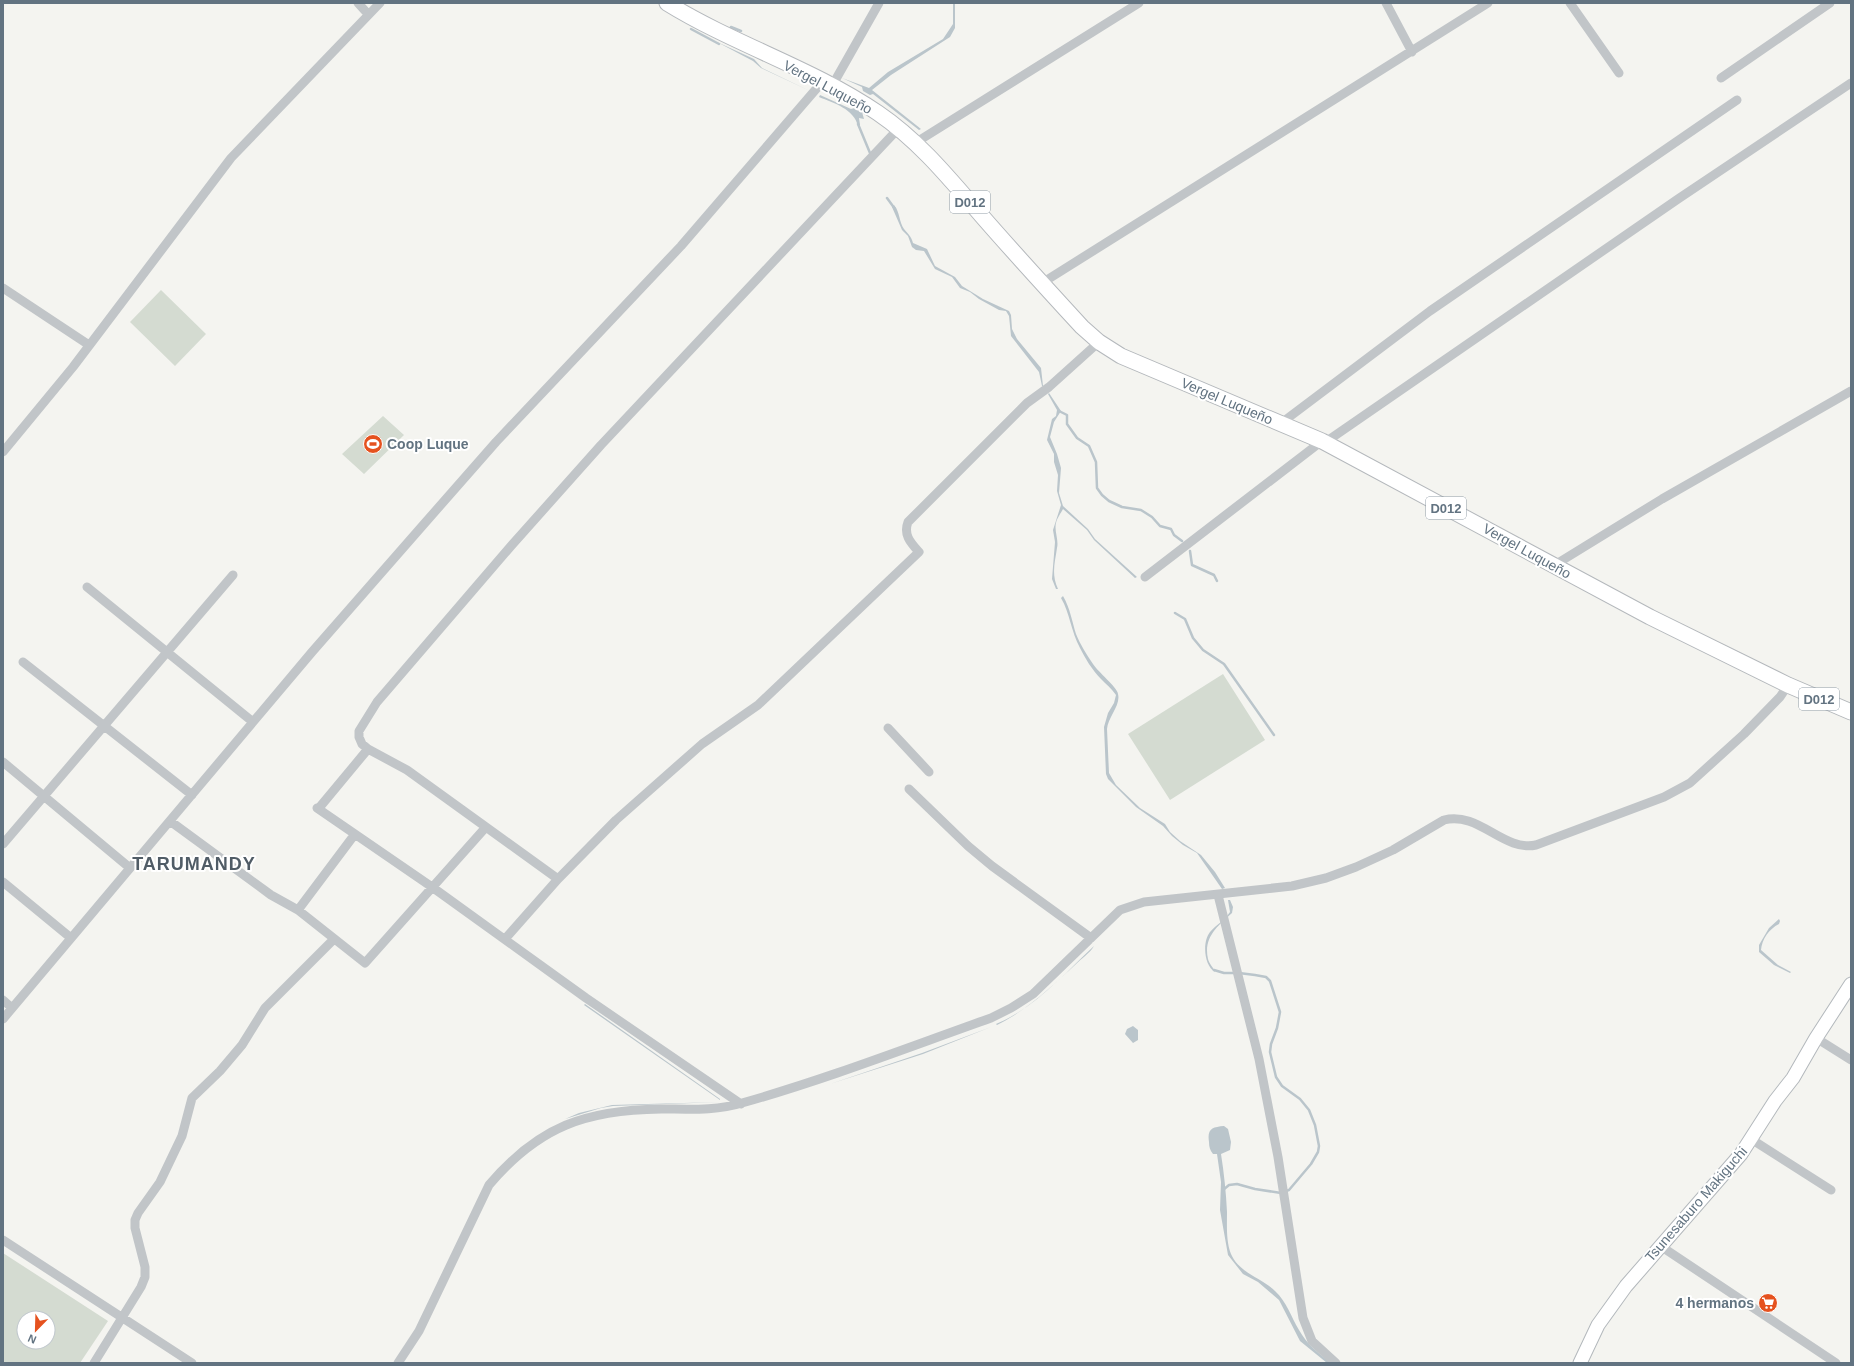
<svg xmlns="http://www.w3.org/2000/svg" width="1854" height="1366" viewBox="0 0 1854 1366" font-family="Helvetica,sans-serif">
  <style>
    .green { fill: #d4dbd1; fill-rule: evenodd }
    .water { fill: #bac5cb }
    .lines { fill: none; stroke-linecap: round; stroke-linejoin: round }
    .stream { stroke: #bac5cb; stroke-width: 2.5 }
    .secondary-casing { stroke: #b3b8bc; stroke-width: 15 }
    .primary-casing { stroke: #b4b8bc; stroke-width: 17 }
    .street { stroke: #c1c5c8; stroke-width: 9 }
    .secondary { stroke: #fff; stroke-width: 13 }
    .primary { stroke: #fff; stroke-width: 15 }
    .labels { text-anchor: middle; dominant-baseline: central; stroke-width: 4; stroke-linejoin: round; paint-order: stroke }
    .shield { fill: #fff; stroke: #919da7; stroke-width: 1 }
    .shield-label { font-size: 13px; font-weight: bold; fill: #627381 }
    .street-label { font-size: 14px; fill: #627381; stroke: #fff }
    .poi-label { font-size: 14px; font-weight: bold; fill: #627381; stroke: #fff; text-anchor: start }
    .district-label { font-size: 18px; font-weight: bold; letter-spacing: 1px; fill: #505c66; stroke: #fff }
  </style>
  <rect width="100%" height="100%" fill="#f4f4f0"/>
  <path class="green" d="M161,290L206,334L175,366L130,322Z
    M383,416L404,435L364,474L342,454Z
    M1223,674L1265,740L1170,800L1128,734Z
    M3,1253L108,1321L80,1363H3ZM24,1318H48V1342H24Z"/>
  <path class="water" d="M953,3H955V28L950,37L891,75L872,90L921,129L919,130L873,94L870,95L863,91L862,87L842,78L869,88L888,72L943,39L953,24Z
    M717,42L754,59L762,68L810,91L761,68L753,61Z
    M820,95L851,109L855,108L862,112L864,119L859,118L860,125L858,126C854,109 834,103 819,97Z
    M894,205C900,212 899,222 904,229C908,234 911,236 913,243L927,249L935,266L955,277L962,286L983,299L1009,311L1011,315L1012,329L1017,339L1041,368L1043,386H1042L1039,372L1011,336L1009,316L1006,311L999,310L979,299L970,292L960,288L952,277L935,269L924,251L916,250L912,247L908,236L902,230L892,207Z
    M1049,393L1061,411L1054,422L1050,437L1057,454L1061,468L1059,493L1063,506L1088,529L1095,539L1137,577L1135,578L1094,540L1087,530L1063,509C1061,513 1057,518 1056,523C1054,531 1059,540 1057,548C1055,562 1051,574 1058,589H1056L1052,579L1055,542L1053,530L1061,505L1057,491L1058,475L1054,462V454L1047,440L1052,419L1056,416L1057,410L1048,394Z
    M1063,596C1070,608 1072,621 1076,634C1080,644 1087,655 1093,664C1098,672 1117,687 1118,694C1121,705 1108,717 1107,729L1109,773L1116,785L1140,808L1165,824L1170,832L1180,841L1201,855L1215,872L1225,888L1222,889L1197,853L1183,845L1172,836L1163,826L1136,807L1108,779L1106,774L1104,727L1108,713L1114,703L1116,695C1111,688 1106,684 1101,679C1092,670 1085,658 1080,648C1071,632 1070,613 1061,598Z
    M1228,900H1230L1233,907L1232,913C1218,926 1203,937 1208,959C1209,964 1214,968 1215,972C1204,966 1202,942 1210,932C1216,925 1225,920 1230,912Z
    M1779,919L1780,921L1779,924C1769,929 1762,939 1761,950L1778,965L1791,972L1790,973L1774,965L1759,952V945L1769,928Z
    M1094,946C1091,952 1081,959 1075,965C1050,988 1027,1010 997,1025L996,1024C1035,1008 1064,974 1094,946Z
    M585,1004L720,1099V1100L584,1005Z
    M1133,1026L1138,1030V1040L1133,1043L1125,1034L1127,1029Z
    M991,1027L923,1054L830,1084L922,1053Z
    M720,1102L613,1106L601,1108L565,1119L579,1113L612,1105Z
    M1224,1126L1228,1129L1231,1142L1230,1150L1221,1154C1224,1173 1226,1192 1227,1212C1227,1226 1226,1241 1231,1254C1239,1273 1262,1278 1275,1291C1287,1302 1291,1317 1299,1330C1307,1344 1318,1353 1331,1363H1327L1300,1341L1279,1300L1258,1282L1243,1274L1228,1255L1220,1210L1221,1182L1217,1154H1213C1210,1150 1209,1147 1209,1142C1207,1129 1212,1127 1224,1126Z"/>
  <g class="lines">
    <path class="stream" d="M731,27L741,31
      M691,29L719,44
      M858,124L870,153
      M887,198L895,209
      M1059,411L1067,415V424L1077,438L1089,446L1096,462L1097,488L1102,495L1109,501L1122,507L1141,510L1152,517L1160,526L1171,529L1174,535L1182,541
      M1190,551L1192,565L1214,575L1217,581
      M1175,613L1185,619L1193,638L1203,650L1224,664L1274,735
      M1214,970L1224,973H1235
      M1239,973L1255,975L1266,977L1270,981L1280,1012L1277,1028L1271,1044L1270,1052L1276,1077L1282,1086L1300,1099L1309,1110L1315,1125L1319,1146L1318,1152L1311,1164L1289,1190L1286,1191
      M1223,1190L1229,1185L1237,1184L1255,1189L1281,1193"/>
    <g class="secondary-casing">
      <path id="secondary" d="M1580,1363L1598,1325L1626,1286L1741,1154L1775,1101L1793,1078L1816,1038L1851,984"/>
    </g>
    <g class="primary-casing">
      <path id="primary" d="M667,3C735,45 812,68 878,113C919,141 949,178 981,215C1014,253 1048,290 1082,327L1099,342L1121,356L1322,441L1650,617L1788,685L1851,712"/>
    </g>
    <path class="street" d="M358,3L368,14
      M1386,3L1412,52
      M1570,3L1619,73
      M1721,78L1830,3
      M832,86L879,3
      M915,143L1139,3
      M1042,283L1488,3
      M3,288L89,345
      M1280,424L1430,311L1737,100
      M3,452L73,367L231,158L380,3
      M1553,566L1662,499L1851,391
      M1145,577L1322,441L1330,439L1678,199L1851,83
      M87,587L253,722
      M23,662L192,795
      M888,728L929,772
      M3,762L130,868
      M909,789L968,846L992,866L1091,938
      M317,808L432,887L586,998L741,1104
      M319,808L368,749
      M170,821L271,895L298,910L365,963L486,827
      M3,844L233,575
      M558,879L407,770L368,749L362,744L359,737V731L377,702L511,546L601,445L898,129
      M3,882L71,938
      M1218,895L1259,1059L1278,1157L1303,1318L1312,1341L1336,1363
      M298,910L355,834
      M505,939L558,879L616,820L702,744L758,705L919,552C911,543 903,535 908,522L1027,403L1049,387L1099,342
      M3,1000L12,1008
      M3,1019L312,652L424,524L496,442L681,246L823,81
      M1816,1038L1851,1060
      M1751,1139L1831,1190
      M3,1240L192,1363
      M1659,1245L1836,1363
      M94,1363L141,1287L145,1277V1267L135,1228V1220L138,1213L160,1182L182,1136L192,1098L220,1071L242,1045L265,1008L334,939
      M398,1363L419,1331L489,1185C539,1126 586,1110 661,1109C688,1109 716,1111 742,1103C827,1079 909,1047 991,1018L1011,1008L1033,994L1120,910L1144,902L1292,886L1326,878L1356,867L1393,850L1444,820C1479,811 1503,852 1536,845L1664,797L1690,783L1744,734L1780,697L1788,685"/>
    <use href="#secondary" class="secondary"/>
    <use href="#primary" class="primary"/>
  </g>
  <defs>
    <g id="stadium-disc" transform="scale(1)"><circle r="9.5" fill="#e5521f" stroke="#fff"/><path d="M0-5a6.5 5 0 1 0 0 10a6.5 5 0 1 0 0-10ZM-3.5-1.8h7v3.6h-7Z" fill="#fff"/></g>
    <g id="supermarket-disc" transform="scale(1)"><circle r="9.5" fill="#e5521f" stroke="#fff"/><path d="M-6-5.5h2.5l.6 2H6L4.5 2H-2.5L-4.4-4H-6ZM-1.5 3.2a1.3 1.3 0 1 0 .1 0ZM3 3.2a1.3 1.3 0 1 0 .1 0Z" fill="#fff"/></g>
  </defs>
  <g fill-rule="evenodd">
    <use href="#stadium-disc" x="373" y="444"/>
    <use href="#supermarket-disc" x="1768" y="1303"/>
  </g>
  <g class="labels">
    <g class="shield">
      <rect x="950" y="191" width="40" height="22" rx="3"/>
      <rect x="1426" y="497" width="40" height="22" rx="3"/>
      <rect x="1799" y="688" width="40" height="22" rx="3"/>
    </g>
    <g class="shield-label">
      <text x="970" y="202">D012</text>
      <text x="1446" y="508">D012</text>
      <text x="1819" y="699">D012</text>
    </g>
    <g class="street-label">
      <text transform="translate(828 87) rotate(28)">Vergel Luqueño</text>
      <text transform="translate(1227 401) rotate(23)">Vergel Luqueño</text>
      <text transform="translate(1527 551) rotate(29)">Vergel Luqueño</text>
      <text transform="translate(1696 1204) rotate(-49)">Tsunesaburo Makiguchi</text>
    </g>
    <g class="poi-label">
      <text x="387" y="444">Coop Luque</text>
      <text x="1754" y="1303" text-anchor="end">4 hermanos</text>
    </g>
    <g class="district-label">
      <text x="194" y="864">TARUMANDY</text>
    </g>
  </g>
  <rect width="1854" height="1366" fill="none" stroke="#627381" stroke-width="8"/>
  <g transform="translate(36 1330) rotate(203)"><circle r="19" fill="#ffffff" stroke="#c0c7cd"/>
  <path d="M0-3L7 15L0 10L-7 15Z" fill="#e5521f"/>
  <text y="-6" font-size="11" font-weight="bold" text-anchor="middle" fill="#627381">N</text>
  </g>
</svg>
